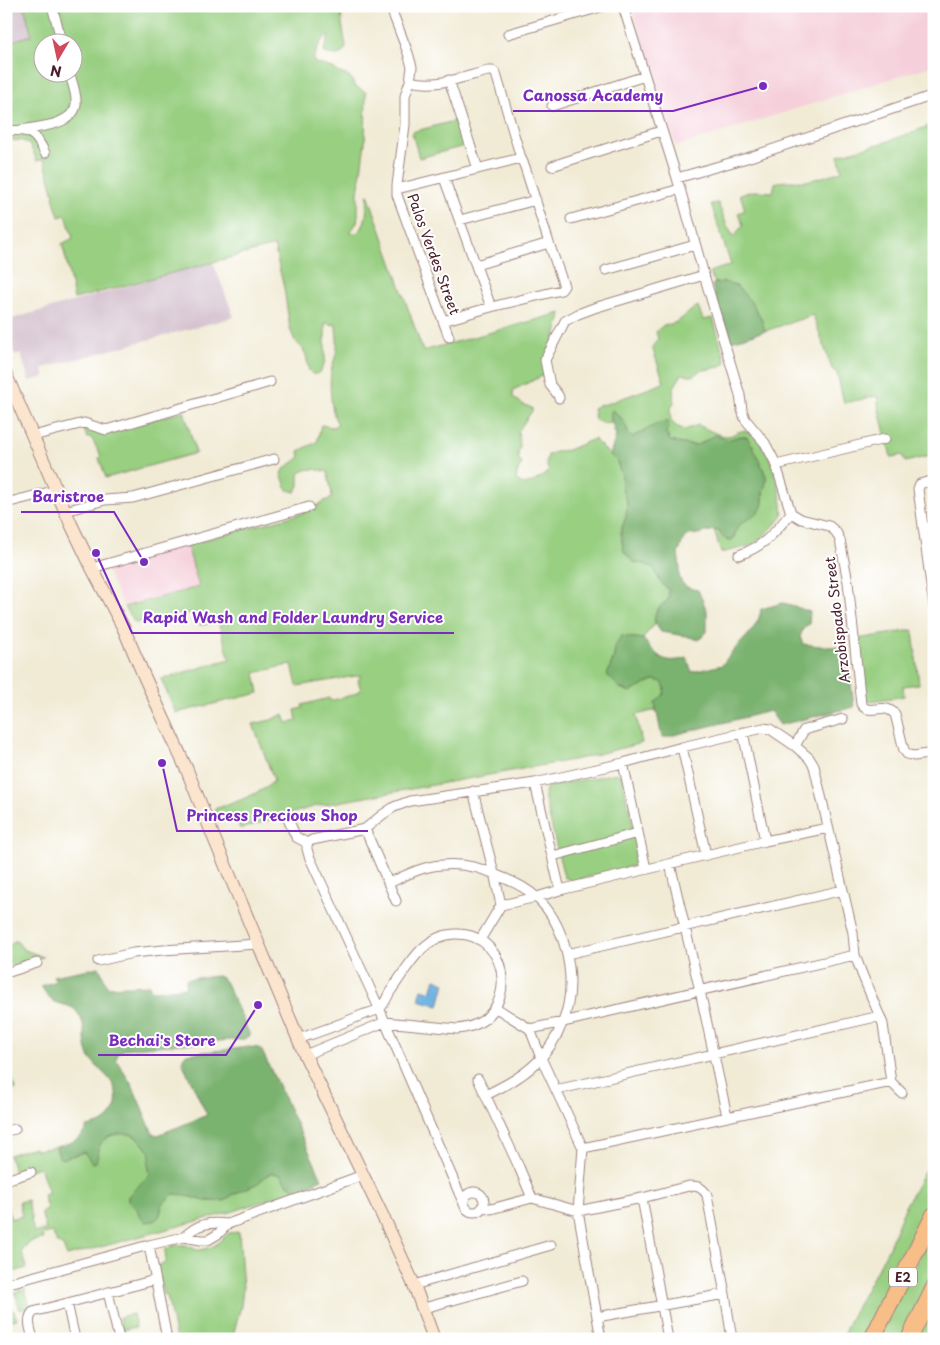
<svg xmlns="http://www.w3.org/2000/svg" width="940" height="1345" viewBox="0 0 940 1345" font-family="'Playpen Sans',sans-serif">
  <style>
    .built { fill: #f5cfda }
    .industrial { fill: #d1bdcb }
    .green { fill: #98cf81; stroke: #717756; fill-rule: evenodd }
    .forest { fill: #7ab26f; stroke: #62684d }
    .water { fill: #6ab1e1; stroke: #5a6886 }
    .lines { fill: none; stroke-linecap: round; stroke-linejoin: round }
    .street-casing { stroke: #9e8580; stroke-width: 11 }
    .secondary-casing { stroke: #9e8580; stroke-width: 14 }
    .highway-casing { stroke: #9e8580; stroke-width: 18 }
    .street { stroke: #fff; stroke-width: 9 }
    .secondary { stroke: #fce5cf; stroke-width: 12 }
    .highway { stroke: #f7be88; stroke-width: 16 }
    .labels { text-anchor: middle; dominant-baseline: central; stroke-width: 4; stroke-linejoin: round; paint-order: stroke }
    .shield { fill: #fff; stroke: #80626b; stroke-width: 1 }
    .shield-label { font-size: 12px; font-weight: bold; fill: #4a1f2b }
    .street-label { font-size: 14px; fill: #4a1f2b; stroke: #fff }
    .leader { fill: none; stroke: #7b2cbf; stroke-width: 2 }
    .callout-dot { fill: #7b2cbf; stroke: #fff; stroke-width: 2 }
    .callout-label { font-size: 15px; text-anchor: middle; font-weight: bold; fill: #7b2cbf; stroke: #fff; stroke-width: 4; stroke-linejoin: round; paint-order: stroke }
  </style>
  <rect width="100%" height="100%" fill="#fff"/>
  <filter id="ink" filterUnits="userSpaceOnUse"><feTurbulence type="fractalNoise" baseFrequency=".02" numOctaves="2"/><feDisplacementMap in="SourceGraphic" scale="10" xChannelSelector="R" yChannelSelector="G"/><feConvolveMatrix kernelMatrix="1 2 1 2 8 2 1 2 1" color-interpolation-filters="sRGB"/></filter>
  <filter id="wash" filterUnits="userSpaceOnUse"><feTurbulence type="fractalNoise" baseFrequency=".0096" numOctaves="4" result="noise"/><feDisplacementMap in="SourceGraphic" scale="20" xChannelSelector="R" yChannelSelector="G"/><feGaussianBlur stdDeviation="1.12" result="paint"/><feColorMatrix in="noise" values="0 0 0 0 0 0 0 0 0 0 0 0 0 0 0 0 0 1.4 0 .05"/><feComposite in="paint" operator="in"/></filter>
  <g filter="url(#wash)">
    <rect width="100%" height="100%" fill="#f1ebd5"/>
    <path class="built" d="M631,6H908L909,9L920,6H934V65L676,147Z
      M187,545L199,587L124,607L105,567Z"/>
    <path class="industrial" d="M6,6H24L33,35L6,43Z
      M213,262L234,317L43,368L44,377L29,381L21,354L15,355L7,337L13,335L8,320Z"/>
    <path class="green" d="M24,6H341L342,24L346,46C343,57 335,56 325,53L324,50L329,36H326L320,43L313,59L315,63L333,68L339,73L346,75L352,79L354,86L366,92L365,142L358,193V215L357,222L350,233C367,238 367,206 368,194L423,351L561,313L560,320L544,375L513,390V397L522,404L532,408V411L518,431L520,446L518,454L519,461L522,463L517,473L516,480L525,485L535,481L549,472L546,463L548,455L558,451L568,450L594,439L617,462L622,476V488L627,503L626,517L621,530L622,542L624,551L633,562L644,564L655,568L660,582L668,589L669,599C658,608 653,611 655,625L648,631L643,639L621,636C615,646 615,656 610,666L629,692L655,680L662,681L665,688L664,694L655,703L656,710L636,715L642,743L578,759L316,806L240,829L235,814L219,819L214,809C231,804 260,794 273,782L274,780L253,724L271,720L284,714L287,723L297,721L295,710L303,708L302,705L329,698L330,701L352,695L361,690L358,680L362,675L297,686L292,664L255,673L259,693L176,713L161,679L230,659L218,622L200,625L198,614L195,613L171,615L135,623L124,607L199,587L187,545L307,512C316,507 322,501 332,498C332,489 328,481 328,472C318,470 308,466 299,474V485L296,492L287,490L281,473C286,466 293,463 300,457L299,451L317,442L321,425L333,427L338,424C331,415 329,385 331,373C332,365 336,357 337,349C338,341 336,333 336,325L325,323V361L321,371L316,374H312L309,371L306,355L303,349L295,341L290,329L284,288L274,246L74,299L66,259L62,244L73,238L66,215L59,217L53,197L54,195L44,159L37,161C29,141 28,139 6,141V43L32,35ZM42,42H72V72H42Z
      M458,120L465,146L419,158L412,132Z
      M934,124V455L905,462L902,455L891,457L879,410L877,396L844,403L837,373L832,369L813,315L765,331C757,305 745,298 724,282L715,283L709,272L731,265L711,204L718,203L727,226L734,237L743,225L738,213L745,210L740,194L754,191L773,192L775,183C787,179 799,183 811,180C821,178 832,174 842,171L838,155L886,142Z
      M698,306L703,320L713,318L726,363L719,367L700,371L692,376L682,374L673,389L674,402L670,410L671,421L676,426L685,430L698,425C705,428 719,436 726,436C734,437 739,428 747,432C754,435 762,444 766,451C772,460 786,508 782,517C779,521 775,525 771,528C754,548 749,546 725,552L721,553L714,530L719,531L722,537H734L737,529L742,522L758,513L763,504V492L767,479L764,471L757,457L753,445L740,436L728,440L715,435C709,437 705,442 700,444C690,447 680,443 670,441L666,433H642L632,437L629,435L627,428L610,416L611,422L603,423L595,420L593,408L599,405L606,404L661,384L664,382L652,347L658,339L656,332C664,322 670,326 678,321C685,317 690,310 698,306Z
      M184,411L196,453L106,478L99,458L101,456L91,437L87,438L83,427C90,427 98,432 106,433Z
      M913,630L919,684L903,686L904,696L865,702L864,701L857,639Z
      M617,773L622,777L640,858L638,865L572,881L564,877L544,795L547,787Z
      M16,940L23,949L43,957L14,965L6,964V947Z
      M8,1066L12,1077L16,1089L6,1092V1067Z
      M120,1133C138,1133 139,1141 151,1153L148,1165L150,1174L128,1197V1200L138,1209L140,1217L160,1215L162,1205L173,1194L184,1195L205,1201H224L232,1195L258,1183L267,1175L273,1173L281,1175L285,1182L296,1190L231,1212L67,1256L63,1246L57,1243L52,1232L42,1235L43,1239L32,1241L23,1249L22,1254L27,1268L6,1274V1205L11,1219L22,1216L19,1202L27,1200L32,1218L31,1219L34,1233L46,1230L41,1212L46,1211L47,1208L43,1195L49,1193L40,1167L15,1174L9,1155L34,1147L36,1150L56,1147L59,1157L84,1152L92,1162L98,1156L100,1144L108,1136Z
      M934,1154V1198L862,1339H844L846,1327L888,1249L907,1203Z
      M934,1227V1274L901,1339H878Z
      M239,1232L243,1289L241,1306L232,1339H176L167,1296L163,1294L157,1267L166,1261L165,1250L166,1248L177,1245H186L197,1250H201L214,1246L229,1233Z
      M25,1289L30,1307L20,1310L15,1292Z
      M6,1295L11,1309L14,1311L17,1319L6,1321Z
      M934,1300V1339H915Z
      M133,1314L136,1327L122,1330L119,1317Z"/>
    <path class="forest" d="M724,282L737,286L752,303L761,318L765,331L728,342L712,285L715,283Z
      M612,410C619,414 622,419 626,426C628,431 628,434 632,437L659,423L667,421L669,426L666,433L670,441C680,443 690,447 700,444C705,442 709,437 715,435L728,440L740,436L747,437C751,443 767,474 766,480C766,485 763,490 763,495C763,502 763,508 758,513C753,518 746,519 741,524C736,528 735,535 732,540H727L719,531L714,530L698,534L689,535L684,538L678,553L680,568L679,576L682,583L687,587L698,590L707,611V632L699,640L686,636L661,632C649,617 655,610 669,599L668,589L660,582L654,568L644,564L633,562L624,551L622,542L621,530L626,517L627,503L622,488V476L617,462L610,455L616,436L610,416Z
      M783,603L791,605L810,612L809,624L803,629L800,637L803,644L828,647L846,646L854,707L780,725L770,711L662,738L655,703L664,694L665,688L662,682L654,680L630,692L620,688L607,675L614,658L615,647L621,636L643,639C658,656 662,665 687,658L692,672L722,665C726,660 730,654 735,649C745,638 760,625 761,609Z
      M99,967L108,987L149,985L151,990L154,991L186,987V979L218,976L222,978L226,983L249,1033V1036L244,1039L132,1048L125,1049L118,1054L116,1059L133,1087L153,1134L158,1135L207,1115L183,1064V1058L186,1054L249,1047L259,1048L262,1051L322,1179L296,1190L285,1182L281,1175L273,1173L267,1175L258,1183L232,1195L224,1201H205L184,1195L173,1194L162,1205L160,1215L155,1221L145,1222L140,1217L137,1209L128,1200V1197L130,1194L150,1174L148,1165L150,1153C138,1139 136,1130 115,1135C109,1136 105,1138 101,1143C98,1148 98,1156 96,1162L92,1163L84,1152L62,1159L59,1157L56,1147C71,1142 80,1142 87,1127C93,1126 100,1124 105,1121C117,1113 120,1095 112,1083C106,1073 95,1067 89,1056C82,1042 88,1025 77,1012C71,1003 57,1006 50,999C46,995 44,990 41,986L56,981L53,976Z"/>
    <path class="water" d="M435,979L445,983L439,1006L419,1000L422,989L431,992Z"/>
  </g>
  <g filter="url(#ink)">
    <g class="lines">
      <g class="street-casing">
        <path id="street" d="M52,6L62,42
          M390,6L408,53L412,67L410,81L405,96V125L397,185V195L449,337
          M623,6L677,178L704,275L740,395L742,410L745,419L765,443L775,462L791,513L801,519L829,526L836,532L840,540L848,582L861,704C870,717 882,701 895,714L904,750L907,754L914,756L934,753
          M508,34L604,6
          M449,80L478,169
          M410,81C436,88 463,77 488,71H493L496,74L521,158L525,167L549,243L564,286L561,290L491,307L443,321
          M552,106L645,76
          M21,130C38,127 74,125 76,104C77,94 72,82 69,72
          M6,131C29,129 35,132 45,153
          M552,166L661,131
          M444,178L491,307
          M677,178L747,158L934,95
          M397,189L521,158
          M571,219L680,189
          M460,220L536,200
          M476,265L549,243
          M606,270L695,245
          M559,398L558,395L550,385L545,360L565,321L578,314L594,308L704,275
          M33,436L84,423L106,430L270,382
          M776,465L885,439
          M934,480L920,484L918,489L934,607
          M6,503L57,490
          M65,511L105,500L133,498L274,459
          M923,528L934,526
          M739,555C765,546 774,533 791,513
          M92,568L309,507
          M743,732L765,841
          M795,746L804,730L843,719
          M682,747L706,855
          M623,763L646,869
          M535,783L560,890
          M473,791L494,873L501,905L480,940
          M287,817L296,837L307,843V849L309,856L379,1008L463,1202
          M365,829L396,901
          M307,843L312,840L365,829L382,815L394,807L410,801L535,783L623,763L682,747L763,728L770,729L795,746L809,758L814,766L853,933L855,955L862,974L883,1024L891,1082L902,1093
          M553,856L638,833
          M670,864L700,991L727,1116
          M389,883C406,875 423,866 442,865C463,863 483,868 501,877C514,882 527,888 537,898C551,911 560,929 565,947C576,987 569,1025 542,1057C526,1075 506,1085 486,1095
          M501,905L537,897L560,890L765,841L828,828
          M567,954L843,890
          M98,961L133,953L163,950L258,944
          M6,971L9,972L37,963
          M496,1008L530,1029L541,1058L583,1148L578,1211L601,1339
          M530,1029L563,1022L855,955
          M298,1039C319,1032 341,1024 362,1015C367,1013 375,1012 380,1008C384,1005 387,997 390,992C407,969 422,935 455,934C514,932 521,1024 457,1029L385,1022L305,1055
          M478,1079L519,1167L532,1198L578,1211L642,1198L689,1186C698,1186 702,1187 707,1195L725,1294L732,1339
          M556,1090L880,1016
          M6,1131L15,1129
          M583,1148L891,1082
          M6,1180L31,1172
          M464 1202a10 10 0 1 1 20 0a10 10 0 1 1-20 0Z
          M642,1198L668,1339
          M483,1206L491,1209L532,1198
          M184,1237C198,1223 209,1222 228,1224
          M149,1245L167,1339
          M6,1284L149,1245L184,1237L201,1240H208L218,1234L228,1224L363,1175
          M414,1285L551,1245
          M108,1292L119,1339
          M67,1303L75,1339
          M424,1308L522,1281
          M597,1317L725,1294
          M33,1339C31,1330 26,1319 33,1312L155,1280"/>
      </g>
      <g class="secondary-casing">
        <path id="secondary" d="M6,375L71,524L92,568L123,627L144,676L187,770L214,838L305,1055L386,1223L414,1285L434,1339"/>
      </g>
      <g class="highway-casing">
        <path id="highway" d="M872,1339L934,1215
          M909,1339L934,1288"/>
      </g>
      <use href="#street" class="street"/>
      <use href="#secondary" class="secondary"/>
      <use href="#highway" class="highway"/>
    </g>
  </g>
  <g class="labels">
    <rect class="shield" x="889" y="1267.5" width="28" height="19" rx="4"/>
    <g class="shield-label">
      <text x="903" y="1277">E2</text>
    </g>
    <g class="street-label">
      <text transform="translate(434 254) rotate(70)">Palos Verdes Street</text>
      <text transform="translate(837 620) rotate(-97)">Arzobispado Street</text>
    </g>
  </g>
  <path class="leader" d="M763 86L673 111H513M144 562L114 512H21M96 553L132 633H454M162 763L177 831H368M258 1005L226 1055H98"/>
  <g class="callout-dot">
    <circle cx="763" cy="86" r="5"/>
    <circle cx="144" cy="562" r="5"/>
    <circle cx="96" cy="553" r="5"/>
    <circle cx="162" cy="763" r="5"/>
    <circle cx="258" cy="1005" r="5"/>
  </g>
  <g class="callout-label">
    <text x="593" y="101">Canossa Academy</text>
    <text x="68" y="502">Baristroe</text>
    <text x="293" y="623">Rapid Wash and Folder Laundry Service</text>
    <text x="272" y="821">Princess Precious Shop</text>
    <text x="162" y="1046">Bechai's Store</text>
  </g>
  <rect width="940" height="1345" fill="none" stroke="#fff" stroke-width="25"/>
  <g transform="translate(58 58) rotate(189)"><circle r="24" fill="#ffffff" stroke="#b7a5aa"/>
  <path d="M0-4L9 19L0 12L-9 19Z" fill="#d1495b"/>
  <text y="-8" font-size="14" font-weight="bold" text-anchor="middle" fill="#4a1f2b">N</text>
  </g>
</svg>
